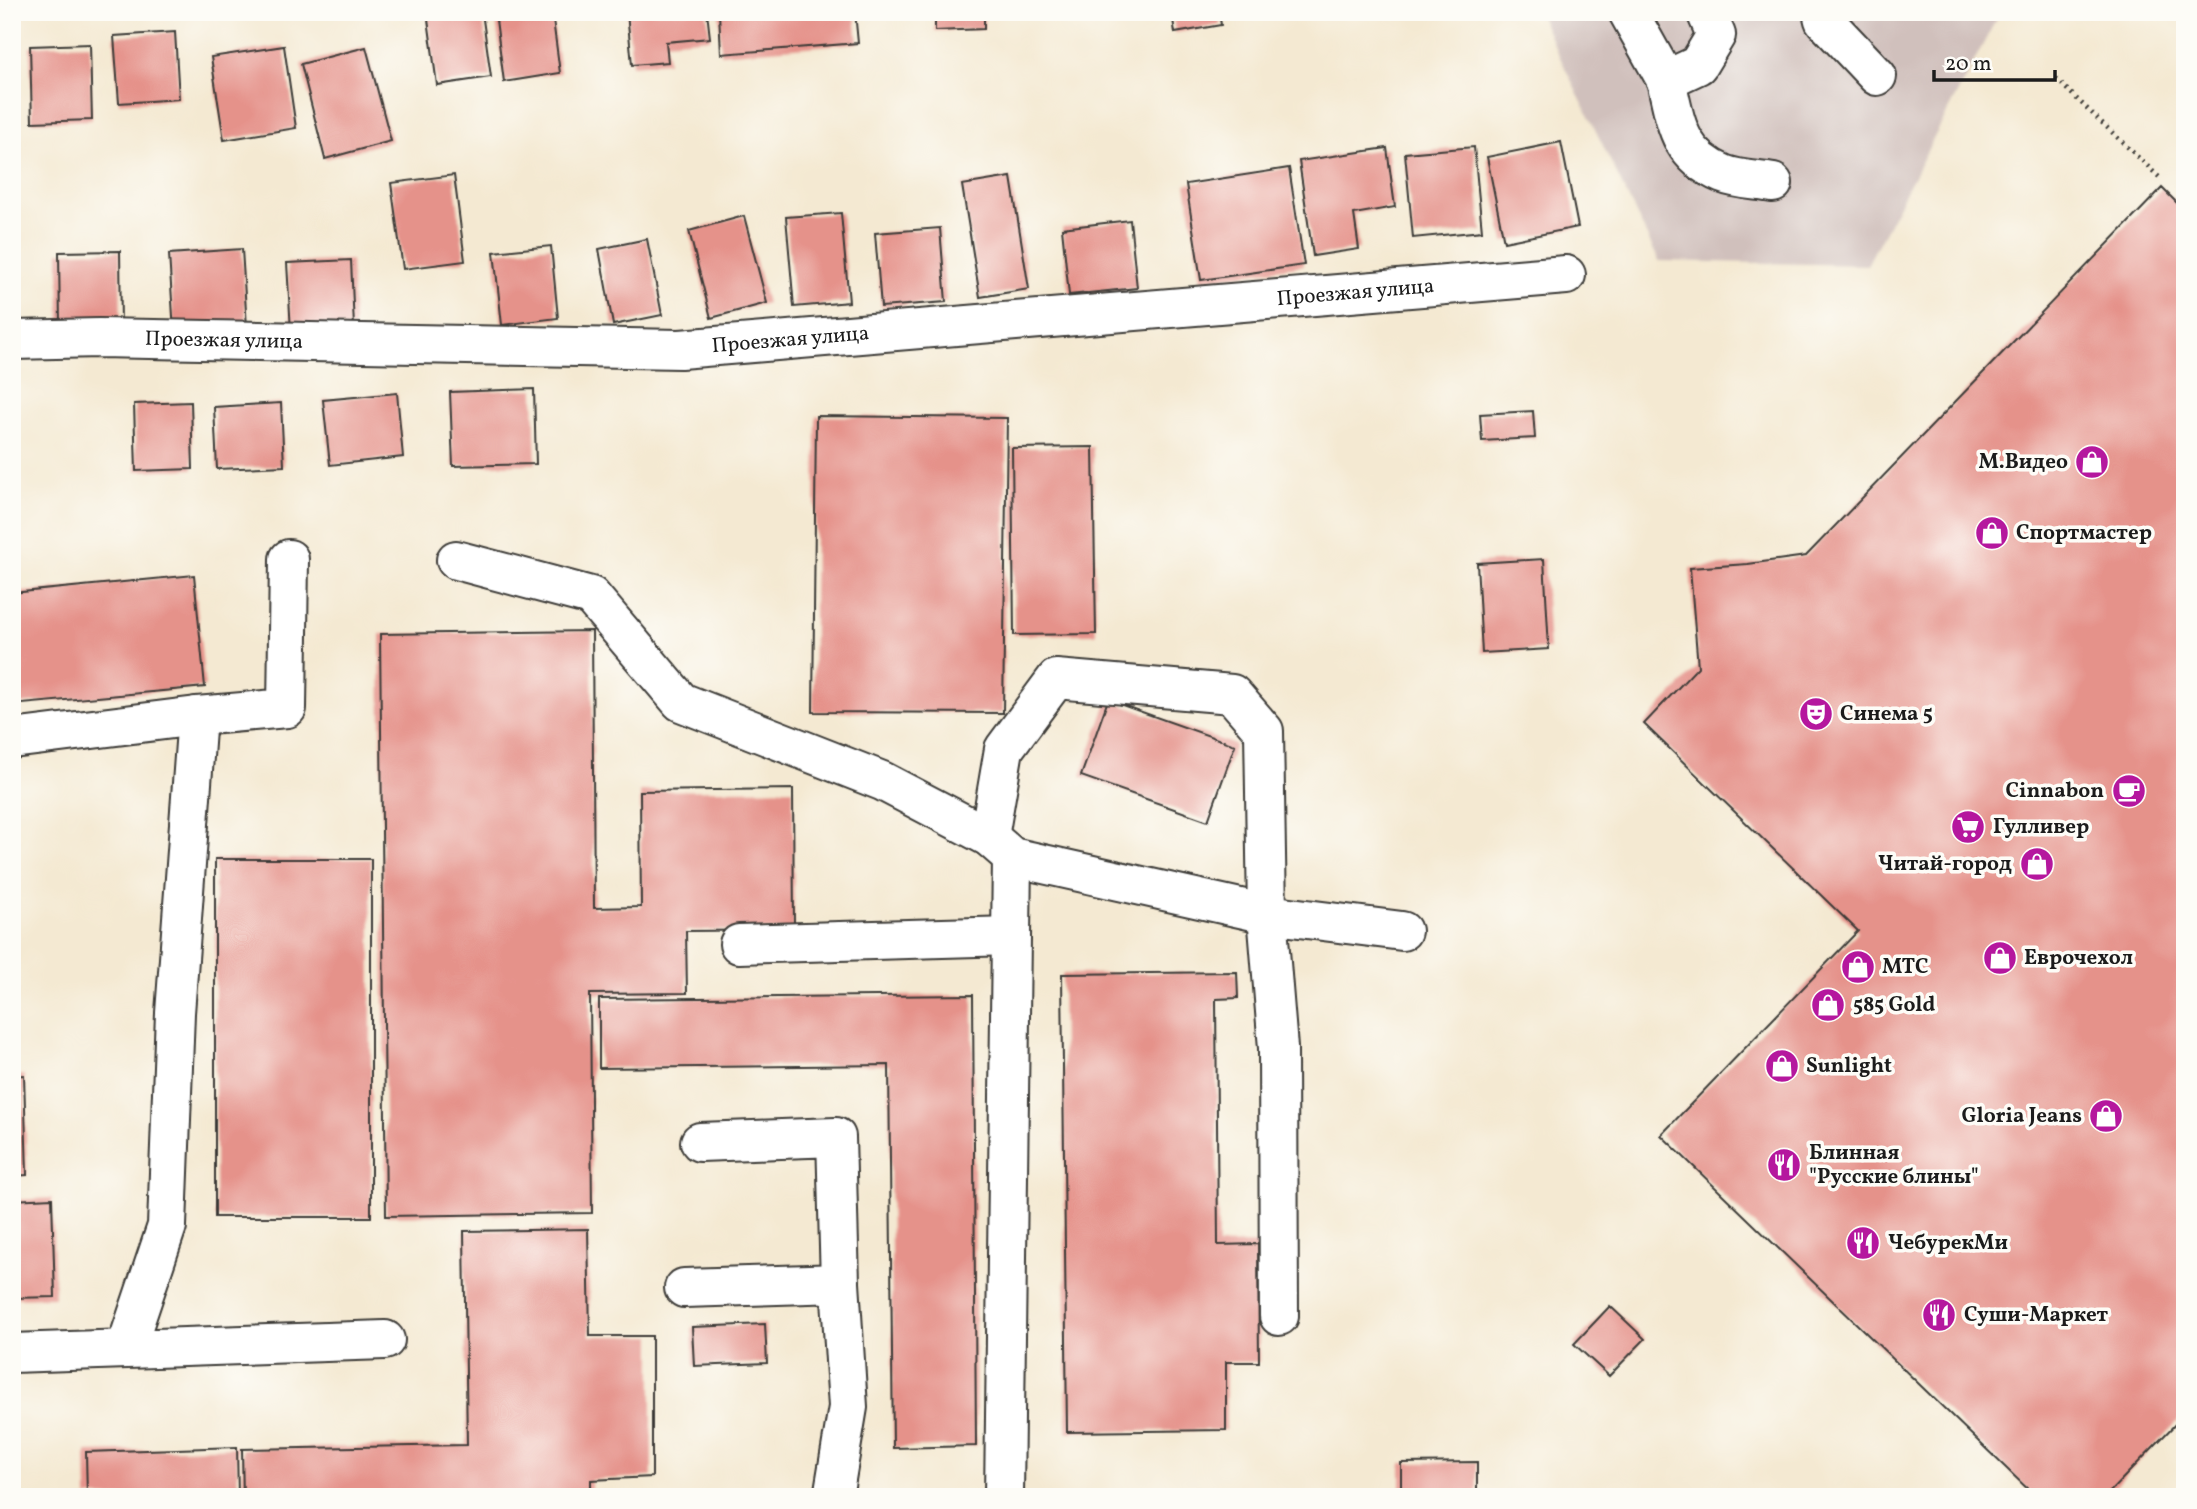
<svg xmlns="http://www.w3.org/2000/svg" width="2197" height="1509" viewBox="0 0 2197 1509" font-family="Vollkorn,serif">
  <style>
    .industrial { fill: #d0c0bc }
    .building { fill: #e5928a }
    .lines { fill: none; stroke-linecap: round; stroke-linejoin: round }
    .minor-casing { stroke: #3c3b37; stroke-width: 42 }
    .path { stroke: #3c3b37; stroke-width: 4.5; stroke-dasharray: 2 5; stroke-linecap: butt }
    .minor { stroke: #fff; stroke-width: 38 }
    .labels { text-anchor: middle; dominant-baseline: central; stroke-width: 7; stroke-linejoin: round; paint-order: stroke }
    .street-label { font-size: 21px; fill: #1c1c1c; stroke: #fdfcf7 }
    .poi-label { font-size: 21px; font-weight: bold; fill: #1c1c1c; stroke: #fdfcf7; text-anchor: start }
  </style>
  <rect width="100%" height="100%" fill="#fdfcf7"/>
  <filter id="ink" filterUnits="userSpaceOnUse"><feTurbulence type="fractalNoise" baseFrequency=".0143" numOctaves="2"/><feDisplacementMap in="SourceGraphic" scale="14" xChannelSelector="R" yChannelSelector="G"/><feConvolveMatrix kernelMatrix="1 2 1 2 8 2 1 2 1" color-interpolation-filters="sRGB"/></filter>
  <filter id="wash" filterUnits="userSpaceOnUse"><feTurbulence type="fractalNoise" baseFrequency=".00686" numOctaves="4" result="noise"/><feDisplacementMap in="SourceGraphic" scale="28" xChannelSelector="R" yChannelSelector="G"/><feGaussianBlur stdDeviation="1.57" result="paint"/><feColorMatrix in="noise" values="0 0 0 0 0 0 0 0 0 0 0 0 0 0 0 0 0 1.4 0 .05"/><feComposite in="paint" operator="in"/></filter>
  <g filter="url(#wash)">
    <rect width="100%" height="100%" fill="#f4e9d2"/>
    <path class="industrial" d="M1538,12H2000L1867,265L1659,261Z"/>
    <g id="blocks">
      <path class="building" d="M427,12H482L491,77L437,85Z
        M495,12H552L560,73L504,82Z
        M627,12H707L710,38L666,42L668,62L632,65Z
        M719,12H855L858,43L721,54Z
        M935,12H984V29L935,31Z
        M1172,12H1219L1221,25L1175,33Z
        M175,32L179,99L119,103L114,36Z
        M12,35H15L17,125H12Z
        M90,44L92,120L32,122L30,46Z
        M284,46L296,128L224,140L211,57Z
        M366,47L391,141L325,159L301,64Z
        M1561,142L1578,227L1504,242L1487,157Z
        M1474,147L1482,231L1413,238L1405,153Z
        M1387,148L1395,207L1354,214L1359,249L1313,256L1299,161Z
        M1289,168L1304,265L1201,280L1186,184Z
        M454,175L465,261L403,269L391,183Z
        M1011,177L1029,289L980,297L962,185Z
        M2162,188L2185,211V1414L2105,1497H2036L1661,1135L1858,931L1644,724L1698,667L1690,568L1748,564L1806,556Z
        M841,213L849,302L794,307L786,217Z
        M744,216L767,303L711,318L689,231Z
        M1130,220L1137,288L1069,295L1062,228Z
        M940,228L946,302L881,307L875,233Z
        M647,239L662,315L613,325L599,249Z
        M551,246L558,318L502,325L494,252Z
        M242,249L247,327L174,332L169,254Z
        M120,251L121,326L60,327L59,252Z
        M351,260L354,327L291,331L287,263Z
        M534,389L536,464L453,466L450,392Z
        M397,393L403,457L330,465L323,400Z
        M191,402L193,469L136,471L134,404Z
        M281,403L284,466L217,469L214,407Z
        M12,405H15L18,462H12Z
        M1533,411L1535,438L1482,441L1480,414Z
        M816,416L1007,418L1003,713L813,712Z
        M1093,447L1096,634L1014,635L1012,448Z
        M1544,559L1549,649L1482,653L1477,563Z
        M194,575L205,687L12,705V593Z
        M592,631L594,908L641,907L640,791L793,789L794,930L686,931L687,993L590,994L592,1213L386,1216L380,634Z
        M1108,700L1235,745L1208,821L1081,776Z
        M215,859H371V1217H215Z
        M1237,972L1238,998L1216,999L1218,1245L1258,1244L1259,1362H1226V1430L1067,1432L1062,974Z
        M973,995L976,1446L893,1448L889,1065L599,1068V999Z
        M24,1075L27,1175L12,1176V1076Z
        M52,1198L55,1297L12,1298V1200Z
        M588,1229L590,1336H652V1477L591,1480V1497H243L242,1449L467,1445L464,1231Z
        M1610,1306L1645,1339L1609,1376L1574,1344Z
        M765,1324L767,1363L694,1366L692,1327Z
        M237,1447L238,1497H87L86,1452Z
        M1477,1462V1497H1401V1463Z"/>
    </g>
  </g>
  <g filter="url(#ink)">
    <use href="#blocks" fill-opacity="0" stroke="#3c3b37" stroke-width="2"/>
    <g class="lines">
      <g class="minor-casing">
        <g id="minor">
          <path d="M1628,12L1666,80L1698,65L1716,35L1706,12"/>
          <path d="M1822,12L1824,20L1877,76"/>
          <path d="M1666,80C1676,123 1678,155 1723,174C1738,180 1757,180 1773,183"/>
          <path id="s1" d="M12,340L99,338L680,349L1566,275"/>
          <path d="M456,560L591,596L681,702L882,781L989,837L1012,857L1267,914L1402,931"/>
          <path d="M12,739L197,716"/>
          <path d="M989,837L1004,749L1056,679L1232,694L1264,731L1267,914L1278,1048L1279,1316"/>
          <path d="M739,944L1011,936"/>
          <path d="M700,1142L836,1137L840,1283L848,1407L833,1497"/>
          <path d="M684,1288L840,1283"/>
          <path d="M126,1348L167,1226L175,1013L197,716L287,708L289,559"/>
          <path d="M12,1353L385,1340"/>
          <path d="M1004,1497L1012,857"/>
        </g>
      </g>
      <path class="path" d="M2056,79L2159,177"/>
      <use href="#minor" class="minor"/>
    </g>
  </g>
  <defs>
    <g id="shop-disc" transform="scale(1.75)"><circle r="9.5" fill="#b5179e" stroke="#fdfcf7"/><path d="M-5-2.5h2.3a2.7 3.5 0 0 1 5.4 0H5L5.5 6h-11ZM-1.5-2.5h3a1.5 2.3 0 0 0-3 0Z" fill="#fff"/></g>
    <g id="theatre-disc" transform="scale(1.75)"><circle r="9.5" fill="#b5179e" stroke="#fdfcf7"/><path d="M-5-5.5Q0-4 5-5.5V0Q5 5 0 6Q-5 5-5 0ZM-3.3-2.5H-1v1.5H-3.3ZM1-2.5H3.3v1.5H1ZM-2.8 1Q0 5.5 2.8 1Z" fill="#fff"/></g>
    <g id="cafe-disc" transform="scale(1.75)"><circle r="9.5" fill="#b5179e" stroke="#fdfcf7"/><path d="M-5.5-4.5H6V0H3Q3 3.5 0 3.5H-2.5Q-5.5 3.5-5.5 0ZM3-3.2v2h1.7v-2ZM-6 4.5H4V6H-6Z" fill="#fff"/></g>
    <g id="supermarket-disc" transform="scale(1.75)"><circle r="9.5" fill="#b5179e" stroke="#fdfcf7"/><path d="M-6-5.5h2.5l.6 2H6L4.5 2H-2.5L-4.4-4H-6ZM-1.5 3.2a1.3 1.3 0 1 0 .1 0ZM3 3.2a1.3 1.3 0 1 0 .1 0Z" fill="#fff"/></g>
    <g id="restaurant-disc" transform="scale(1.75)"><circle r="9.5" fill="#b5179e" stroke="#fdfcf7"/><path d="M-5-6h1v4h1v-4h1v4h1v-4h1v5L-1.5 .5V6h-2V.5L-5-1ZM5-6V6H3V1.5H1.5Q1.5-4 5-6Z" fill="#fff"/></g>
  </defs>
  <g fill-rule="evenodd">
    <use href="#shop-disc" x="2092" y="462"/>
    <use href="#shop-disc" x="1992" y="533"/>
    <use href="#theatre-disc" x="1816" y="714"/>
    <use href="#cafe-disc" x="2129" y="791"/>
    <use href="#supermarket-disc" x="1968" y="827"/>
    <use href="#shop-disc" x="2037" y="864"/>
    <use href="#shop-disc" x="2000" y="958"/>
    <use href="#shop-disc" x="1858" y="967"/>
    <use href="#shop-disc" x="1828" y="1005"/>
    <use href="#shop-disc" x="1782" y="1066"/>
    <use href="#shop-disc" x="2106" y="1116"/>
    <use href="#restaurant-disc" x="1784" y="1165"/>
    <use href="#restaurant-disc" x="1863" y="1243"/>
    <use href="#restaurant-disc" x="1939" y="1315"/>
  </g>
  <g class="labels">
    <g class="street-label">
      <text stroke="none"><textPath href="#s1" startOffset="1346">Проезжая улица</textPath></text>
      <text stroke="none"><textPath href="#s1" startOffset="779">Проезжая улица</textPath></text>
      <text stroke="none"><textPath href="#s1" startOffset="212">Проезжая улица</textPath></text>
    </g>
    <g class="poi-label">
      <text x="2068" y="462" text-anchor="end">М.Видео</text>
      <text x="2016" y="533">Спортмастер</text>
      <text x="1840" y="714">Синема 5</text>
      <text x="2104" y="791" text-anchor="end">Cinnabon</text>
      <text x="1993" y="827">Гулливер</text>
      <text x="2012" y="864" text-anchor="end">Читай-город</text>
      <text x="2024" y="958">Еврочехол</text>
      <text x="1882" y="967">МТС</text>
      <text x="1853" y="1005">585 Gold</text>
      <text x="1806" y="1066">Sunlight</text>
      <text x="2082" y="1116" text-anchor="end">Gloria Jeans</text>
      <text x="1809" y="1153">Блинная<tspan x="1809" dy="24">"Русские блины"</tspan></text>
      <text x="1888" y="1243">ЧебурекМи</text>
      <text x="1964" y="1315">Суши-Маркет</text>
    </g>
  </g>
  <rect width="2197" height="1509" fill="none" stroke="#fdfcf7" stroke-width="42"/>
  <path d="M1934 70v10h121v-10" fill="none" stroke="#1c1c1c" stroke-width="3.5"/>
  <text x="1945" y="70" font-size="21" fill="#1c1c1c" stroke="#fdfcf7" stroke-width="5" paint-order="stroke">20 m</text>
</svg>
